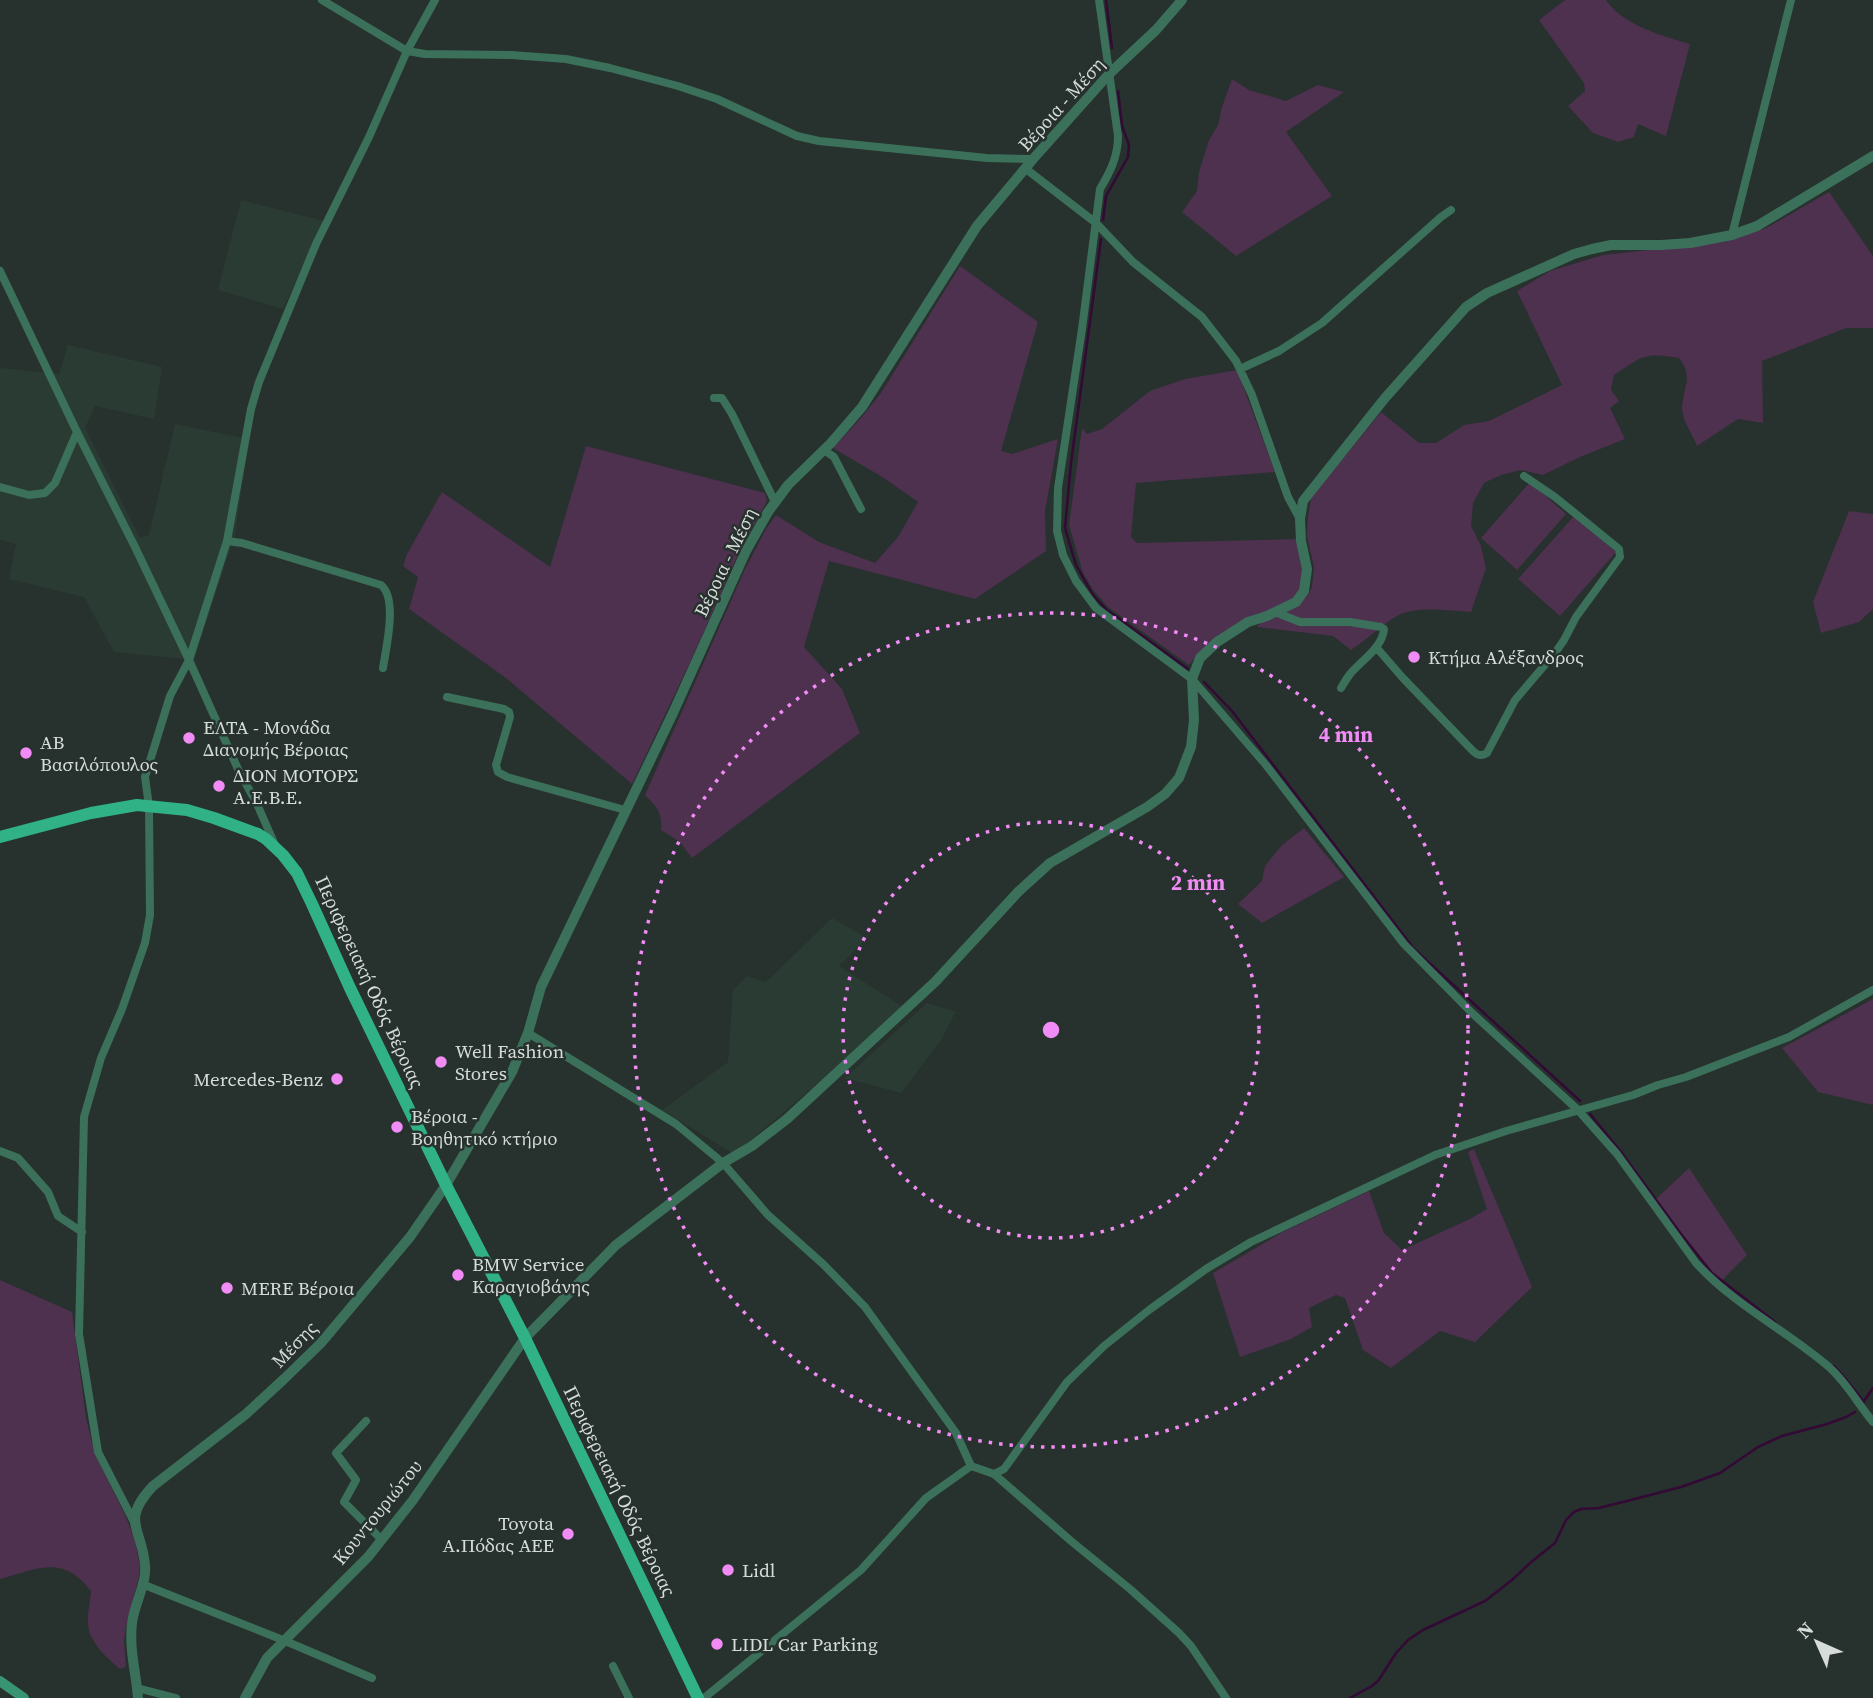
<svg xmlns="http://www.w3.org/2000/svg" width="1873" height="1698" viewBox="0 0 1873 1698" font-family="'Source Serif 4',serif">
  <style>
    .built { fill: #2a3b34 }
    .green { fill: #4e304f }
    .lines { fill: none; stroke-linecap: round; stroke-linejoin: round }
    .stream { stroke: #330935; stroke-width: 2.5 }
    .minor { stroke: #3b705b; stroke-width: 8 }
    .tertiary { stroke: #3b705b; stroke-width: 10 }
    .secondary { stroke: #389574; stroke-width: 10 }
    .primary { stroke: #30b186; stroke-width: 12 }
    .ring { fill: none; stroke: #f18bf5; stroke-width: 3.5; stroke-dasharray: 3.5 7 }
    .poi-dot { fill: #f18bf5; stroke: #27312d; stroke-width: 2.5 }
    .labels { text-anchor: middle; dominant-baseline: central; stroke-width: 5; stroke-linejoin: round; paint-order: stroke }
    .street-label { font-size: 19px; fill: #d6dcd9; stroke: #27312d }
    .poi-label { font-size: 19px; fill: #d6dcd9; stroke: #27312d; text-anchor: start }
    .centre { fill: #f18bf5; stroke: #27312d; stroke-width: 3.5 }
    .ring-label { font-size: 21px; text-anchor: middle; font-weight: bold; fill: #f18bf5; stroke: #27312d; stroke-width: 5; stroke-linejoin: round; paint-order: stroke }
  </style>
  <rect width="100%" height="100%" fill="#27312d"/>
  <path class="built" d="M241,200L324,221L283,309L218,290Z
    M68,345L162,367L154,419L95,406L85,428L140,538L149,535L175,424L249,439L235,535L194,660L114,652L84,597L9,579L16,544L0,540V368L59,374Z
    M832,918L867,938L839,966L903,1007L872,1038L734,1154L662,1110L728,1062L733,990L747,976L766,982Z
    M927,1003L956,1012L941,1040L901,1093L845,1078Z"/>
  <path class="green" d="M1565,0H1606C1623,25 1662,36 1690,44L1666,136L1638,124L1634,137L1618,142L1593,133L1568,106L1585,91L1584,83L1539,20Z
    M1232,79L1249,90L1286,101L1318,85L1344,92L1286,132L1332,196L1236,256L1182,212L1197,191L1199,172L1209,140L1218,125L1222,107Z
    M1829,192L1873,256V328H1846L1762,361L1763,423L1738,419L1697,446C1693,435 1682,420 1682,408C1683,388 1694,376 1679,358C1644,352 1642,356 1614,375L1611,390L1619,401L1610,408L1625,439L1580,457L1543,475L1521,470L1501,475L1484,483L1473,503L1471,526L1481,546L1486,568L1471,612C1447,611 1417,605 1395,617C1381,626 1366,640 1351,650L1333,636L1257,627L1260,623L1297,607L1308,595L1312,587L1314,567L1307,536L1308,517L1311,498L1381,412L1419,443H1436L1464,425L1489,421L1562,385L1517,291L1550,271L1603,255L1724,242L1766,228Z
    M960,266L1038,322L1001,451L1012,454L1058,439L1045,511L1046,551L975,599L829,561L804,647L842,689L860,733L692,858L680,842L661,830C662,812 657,807 645,795L745,569L766,529L776,515L819,542L875,563L898,537L918,502L884,478L833,448L860,419L881,393Z
    M1237,370L1275,472L1136,483L1131,537L1137,543L1297,539C1302,561 1307,579 1295,599L1197,655L1189,665L1108,607L1094,591L1083,573L1069,525L1082,428L1087,434L1102,429L1150,391L1185,379Z
    M586,446L765,493L767,501L737,557L692,658L632,784L506,678L409,609L418,577L403,566L407,554L442,492L550,567Z
    M1530,482L1566,514L1517,570L1481,538Z
    M1849,511L1873,514V609L1859,622L1821,633L1813,602Z
    M1574,516L1616,552L1560,616L1518,579Z
    M1304,828L1344,877L1262,923L1238,904L1262,881L1265,866L1282,845Z
    M1873,999V1105L1818,1092L1782,1048Z
    M1474,1149L1532,1287L1475,1342L1440,1331L1391,1368L1363,1350L1345,1298L1336,1295L1309,1308L1312,1327L1291,1339L1240,1357L1213,1273L1283,1232L1369,1191L1384,1233L1402,1250L1470,1219L1487,1209L1468,1152Z
    M1689,1168L1747,1255L1721,1281L1707,1267L1656,1199Z
    M0,1280L72,1312L86,1418L95,1455L125,1515L135,1540L140,1567L138,1581L127,1620L124,1641L126,1667L120,1669C107,1658 89,1642 88,1624C87,1614 90,1602 91,1591C62,1554 38,1569 0,1579Z"/>
  <g class="lines">
    <path class="stream" d="M1106,0L1112,48
      M1103,220L1106,196L1128,157L1129,145L1122,126L1118,91
      M1101,239L1071,463L1065,528L1076,565L1093,595L1107,610L1188,669
      M1204,682L1232,711L1414,949L1580,1101
      M1590,1114L1621,1152L1681,1234L1712,1273L1775,1322
      M1834,1366L1844,1377L1864,1402
      M1864,1401L1873,1388
      M1350,1698L1372,1686L1378,1681L1396,1653L1408,1640L1423,1630L1485,1601L1512,1580L1530,1563L1555,1543L1566,1520L1574,1512L1581,1509L1599,1508L1627,1501L1681,1487L1720,1473L1758,1447L1782,1436L1827,1424L1846,1417L1855,1412"/>
    <path class="minor" d="M322,0L407,51L425,54L511,55L566,59L610,68L678,86L717,99L797,136L819,141L987,158L1033,159
      M1099,0L1118,136C1118,157 1110,172 1100,189L1082,329L1058,488L1057,531L1063,555L1076,581L1096,608L1192,679L1266,765L1404,944L1472,1013L1578,1110L1617,1154L1696,1263C1734,1305 1786,1330 1829,1367C1847,1383 1858,1404 1873,1422
      M1026,169L1096,223L1133,262L1202,317L1223,344L1236,361L1252,395L1288,497L1300,519
      M1732,235L1791,0
      M0,271L77,432L135,547L189,660L238,769L257,804L275,845
      M1240,369L1279,351L1322,323L1441,217L1451,210
      M714,398H722L732,414L775,502
      M824,450L834,457L861,509
      M0,487L29,495L45,493L55,483L77,432
      M227,541L242,543L381,585C398,599 386,648 383,668
      M1275,612L1300,622H1350L1381,627L1384,629C1383,647 1361,661 1350,674C1347,678 1344,683 1341,688
      M1376,647L1402,677L1469,747C1475,753 1478,758 1487,753L1515,700L1555,653L1564,640L1576,617L1620,557L1619,549L1555,497L1524,476
      M447,697L504,709L509,712L510,717L496,765L498,772L507,777L625,810
      M528,1033L676,1124L723,1163L768,1215L823,1264L865,1307L956,1433L971,1466
      M0,1151L18,1158L48,1192L58,1216L82,1232
      M366,1421L336,1453L356,1480L344,1502L381,1539
      M994,1474L1071,1541L1130,1589L1179,1633L1191,1646L1226,1698
      M134,1522L98,1452L79,1334L84,1117L101,1058L122,1009L145,943L150,915L149,806L145,777L170,696L189,660L227,541L251,409L259,382L316,244L369,137L407,51L435,0
      M142,1584L283,1640L372,1678
      M613,1666L629,1698
      M137,1688L176,1698
      M704,1698L861,1570L926,1498L971,1466L994,1474L1004,1469L1067,1382L1104,1346L1149,1310L1206,1269L1251,1242L1435,1155L1506,1131L1633,1095L1658,1085L1686,1077L1789,1037L1873,990"/>
    <path class="tertiary" d="M138,1698C136,1672 129,1650 132,1623C134,1604 147,1584 145,1565C142,1528 120,1521 153,1486L246,1414L284,1379L321,1343L410,1237L446,1185L512,1072L528,1033L541,987L673,713L746,551L768,512L788,485L831,443L862,407L977,226L1033,159L1109,74L1156,30L1182,0
      M245,1698L267,1658L368,1557L413,1500L525,1338L616,1245L723,1163L752,1146L787,1119L935,982L1019,891L1050,863L1147,807L1165,794L1179,778L1191,747L1194,720L1192,679L1200,658L1217,642L1248,622L1267,616L1296,602L1304,591L1307,569L1301,541L1300,519L1303,501L1385,398L1466,307L1487,293L1574,254L1592,249L1611,245H1661L1690,243L1732,235L1757,226L1873,156"/>
    <path class="secondary" d="M0,1681L24,1698"/>
    <path class="primary" d="M0,837L91,813L137,805L187,810L214,818L258,834L266,839L283,855L297,873L312,904L350,988L446,1185L525,1338L698,1698"/>
  </g>
  <g class="ring">
    <circle cx="1051" cy="1030" r="208"/>
    <circle cx="1051" cy="1030" r="417"/>
  </g>
  <g class="poi-dot">
    <circle cx="1414" cy="657" r="7"/>
    <circle cx="189" cy="738" r="7"/>
    <circle cx="26" cy="753" r="7"/>
    <circle cx="219" cy="786" r="7"/>
    <circle cx="441" cy="1062" r="7"/>
    <circle cx="337" cy="1079" r="7"/>
    <circle cx="397" cy="1127" r="7"/>
    <circle cx="458" cy="1275" r="7"/>
    <circle cx="227" cy="1288" r="7"/>
    <circle cx="568" cy="1534" r="7"/>
    <circle cx="728" cy="1570" r="7"/>
    <circle cx="717" cy="1644" r="7"/>
  </g>
  <g class="labels">
    <g class="street-label">
      <text transform="translate(1061 104) rotate(-48)">Βέροια - Μέση</text>
      <text transform="translate(725 562) rotate(-64)">Βέροια - Μέση</text>
      <text transform="translate(370 982) rotate(65)">Περιφερειακή Οδός Βέροιας</text>
      <text transform="translate(294 1344) rotate(-46)">Μέσης</text>
      <text transform="translate(620 1491) rotate(64)">Περιφερειακή Οδός Βέροιας</text>
      <text transform="translate(377 1512) rotate(-51)">Κουντουριώτου</text>
    </g>
    <g class="poi-label">
      <text x="1428" y="657">Κτήμα Αλέξανδρος</text>
      <text x="203" y="727">ΕΛΤΑ - Μονάδα<tspan x="203" dy="22">Διανομής Βέροιας</tspan></text>
      <text x="40" y="742">ΑΒ<tspan x="40" dy="22">Βασιλόπουλος</tspan></text>
      <text x="233" y="775">ΔΙΟΝ ΜΟΤΟΡΣ<tspan x="233" dy="22">Α.Ε.Β.Ε.</tspan></text>
      <text x="455" y="1051">Well Fashion<tspan x="455" dy="22">Stores</tspan></text>
      <text x="323" y="1079" text-anchor="end">Mercedes-Benz</text>
      <text x="411" y="1116">Βέροια -<tspan x="411" dy="22">Βοηθητικό κτήριο</tspan></text>
      <text x="472" y="1264">BMW Service<tspan x="472" dy="22">Καραγιοβάνης</tspan></text>
      <text x="241" y="1288">MERE Βέροια</text>
      <text x="554" y="1523" text-anchor="end">Toyota<tspan x="554" dy="22">Α.Πόδας ΑΕΕ</tspan></text>
      <text x="742" y="1570">Lidl</text>
      <text x="731" y="1644">LIDL Car Parking</text>
    </g>
  </g>
  <circle cx="1051" cy="1030" r="10" class="centre"/>
  <g class="ring-label">
    <text x="1346" y="742">4 min</text>
    <text x="1198" y="890">2 min</text>
  </g>
  <g transform="translate(1817 1642) rotate(315)" stroke="#27312d" stroke-width="5" paint-order="stroke">
  <path d="M0-5L12 26L0 18L-12 26Z" fill="#d6dcd9"/>
  <text y="-10" font-size="19" font-weight="bold" text-anchor="middle" fill="#d6dcd9">N</text>
  </g>
</svg>
